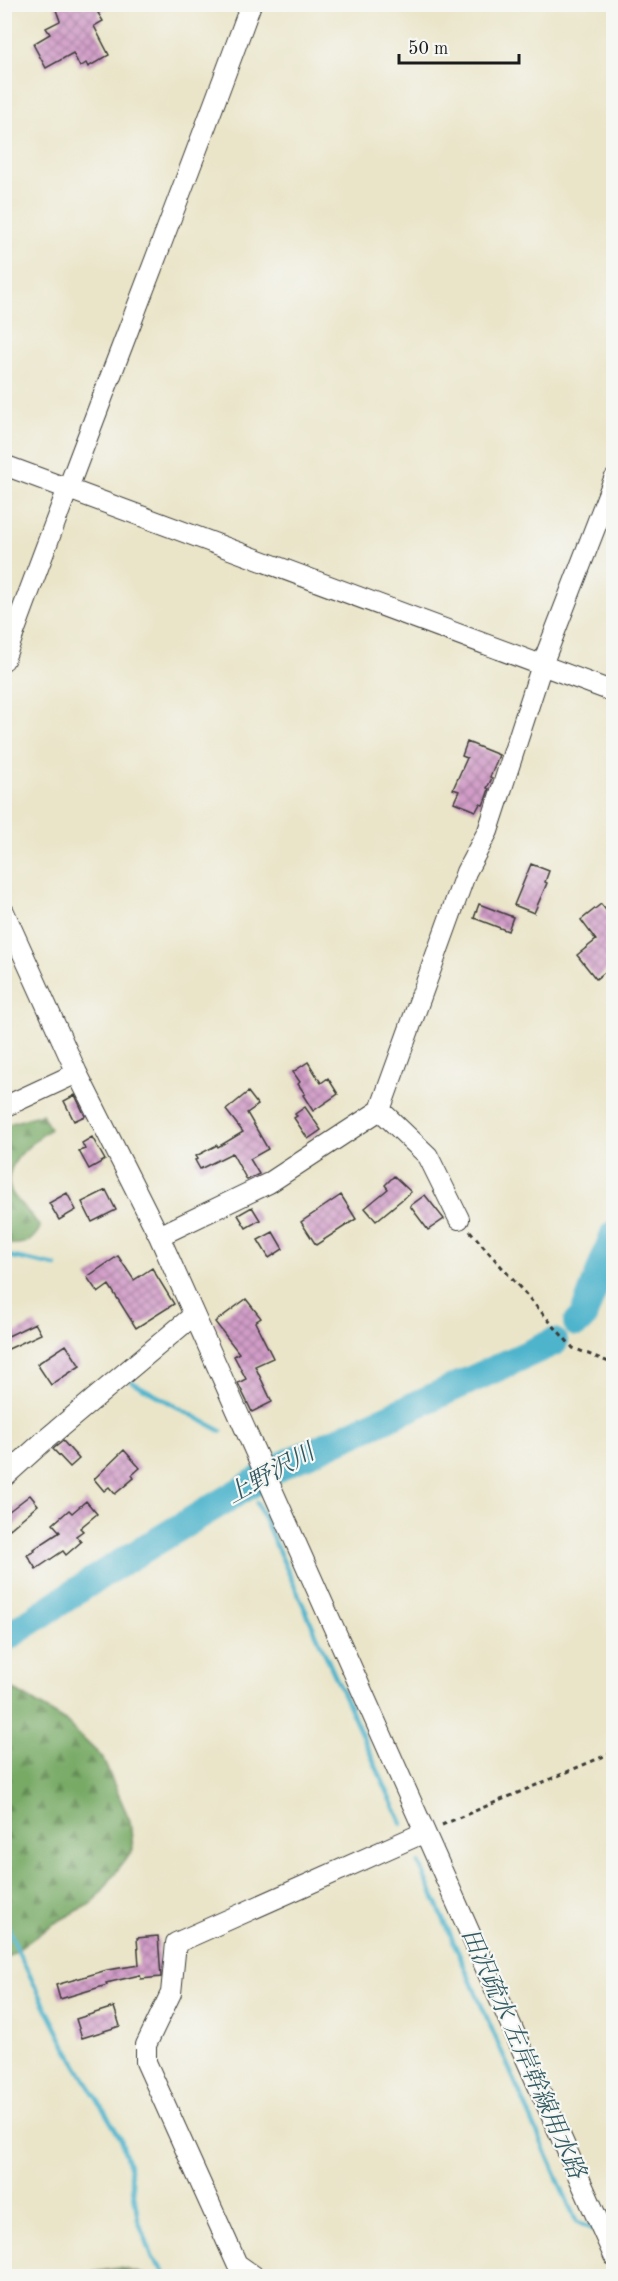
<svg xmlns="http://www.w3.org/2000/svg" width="618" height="2281" viewBox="0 0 618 2281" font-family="'Old Standard TT','Noto Serif JP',serif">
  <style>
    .forest { fill: url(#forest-firs); stroke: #4a6341; stroke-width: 1.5 }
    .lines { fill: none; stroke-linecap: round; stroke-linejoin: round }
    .stream { stroke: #4db4cc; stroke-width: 4.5 }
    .river { stroke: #4db4cc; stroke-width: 28 }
    .building { fill: url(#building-cross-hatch) }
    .minor-casing { stroke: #3b3a36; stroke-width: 22 }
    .path { stroke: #3b3a36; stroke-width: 3; stroke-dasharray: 4.5 4.5; stroke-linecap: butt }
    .minor { stroke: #fff; stroke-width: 20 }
    .labels { text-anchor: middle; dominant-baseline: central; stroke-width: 4.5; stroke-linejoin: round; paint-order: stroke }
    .water-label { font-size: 24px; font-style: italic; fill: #305962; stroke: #f6f6f2 }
  </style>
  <defs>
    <pattern id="forest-firs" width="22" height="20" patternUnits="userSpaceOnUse" patternTransform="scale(1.5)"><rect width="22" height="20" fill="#78aa66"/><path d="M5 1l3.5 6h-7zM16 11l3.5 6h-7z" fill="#628a53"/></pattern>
    <pattern id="building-cross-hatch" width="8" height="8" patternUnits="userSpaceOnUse" patternTransform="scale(1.5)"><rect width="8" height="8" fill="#d19dc8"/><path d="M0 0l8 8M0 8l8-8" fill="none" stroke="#a97fa2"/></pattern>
  </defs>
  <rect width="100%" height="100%" fill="#f6f6f2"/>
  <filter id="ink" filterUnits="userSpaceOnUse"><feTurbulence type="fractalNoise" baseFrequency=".0167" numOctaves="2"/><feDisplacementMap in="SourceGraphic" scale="12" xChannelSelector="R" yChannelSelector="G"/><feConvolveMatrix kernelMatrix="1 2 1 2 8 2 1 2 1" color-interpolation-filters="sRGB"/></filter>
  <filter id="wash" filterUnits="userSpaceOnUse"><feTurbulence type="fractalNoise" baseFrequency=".008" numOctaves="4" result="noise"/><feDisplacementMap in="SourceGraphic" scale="24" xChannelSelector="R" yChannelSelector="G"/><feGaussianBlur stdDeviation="1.35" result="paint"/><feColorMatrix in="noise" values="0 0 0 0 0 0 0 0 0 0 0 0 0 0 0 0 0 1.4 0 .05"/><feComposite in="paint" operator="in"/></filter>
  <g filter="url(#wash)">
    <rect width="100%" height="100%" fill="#eae5c9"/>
    <path class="forest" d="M42,1114L50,1129C33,1142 0,1165 11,1191C19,1206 33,1213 40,1228C32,1244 21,1245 5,1244V1125Z
      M5,1686H8L63,1719L102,1757L130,1821L133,1849L94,1902L53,1924L5,1959Z
      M119,2268L151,2276H71Z"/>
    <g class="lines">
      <path class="stream" d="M4,1255L56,1266
        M132,1382L221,1431
        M257,1503L402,1824
        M419,1863L576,2221L595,2231
        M4,1917L20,1956L66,2047L121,2139L130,2169L138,2219L153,2259L168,2276"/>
      <path class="river" d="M577,1323L583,1317L614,1234
        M4,1639L104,1573L283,1465L554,1342"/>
    </g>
    <g id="blocks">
      <path class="building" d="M54,4H113L98,13L103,21L94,26L109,55L88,67L86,63L80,67L73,53L46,68L33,44L50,34L46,28L60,21Z
        M467,742L499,755L490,777L492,778L487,788L489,789L486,798L483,805L480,804L476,811L454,802L459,791L453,789L467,758L462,756Z
        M531,864L549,871L545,882L547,883L534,913L514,905Z
        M479,904L513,917L508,931L474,918Z
        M601,904L614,920V965L596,979L577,955L596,940L581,920Z
        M308,1062L321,1083L328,1078L338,1094L313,1111L303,1095L305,1094L298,1084L300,1082L293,1072Z
        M248,1092L258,1105L247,1113L268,1149L250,1159L259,1174L247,1180L232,1153L200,1169L195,1160L198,1159L196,1156L217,1145L218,1147L243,1132L226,1110Z
        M75,1095L85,1116L74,1121L64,1101Z
        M305,1107L321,1130L308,1139L294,1118L297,1116L295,1114Z
        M92,1137L105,1160L89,1169L79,1151L85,1149L82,1143Z
        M394,1176L411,1192L376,1221L365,1208L388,1189L385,1185Z
        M106,1190L116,1210L92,1222L82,1202Z
        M67,1193L76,1210L59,1220L49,1203Z
        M341,1195L356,1219L316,1245L301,1222Z
        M425,1195L444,1219L428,1230L410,1206Z
        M252,1207L260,1220L246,1228L238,1215Z
        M273,1232L283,1249L269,1258L258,1240Z
        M118,1256L134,1280L152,1268L174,1304L136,1328L109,1285L98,1293L87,1277Z
        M246,1299L261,1318L255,1322L273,1358L255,1366L272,1402L252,1412L238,1383L246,1379L234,1356L239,1353L215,1322Z
        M35,1323L41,1334L4,1351V1338Z
        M66,1345L80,1366L51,1385L37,1364Z
        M63,1441L79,1459L70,1467L53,1449Z
        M124,1450L140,1468L132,1475L134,1478L115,1494L109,1487L104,1491L94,1479Z
        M30,1495L38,1505L10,1529L4,1521V1515Z
        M86,1501L97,1514L80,1528L83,1531L76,1536L81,1542L66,1555L63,1551L36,1569L27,1555L35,1551L34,1549L60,1532L53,1524L69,1510L72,1513Z
        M158,1936L161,1977L141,1979L140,1975L106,1983L107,1985L60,1999L56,1985L107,1970L139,1965L137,1938Z
        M114,2007L120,2026L82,2038L76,2019Z"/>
    </g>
  </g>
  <g filter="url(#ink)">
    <use href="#blocks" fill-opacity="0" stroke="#3b3a36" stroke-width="1.5"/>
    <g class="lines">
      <g class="minor-casing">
        <path id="minor" d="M4,465L614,692
          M4,660C84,440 171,224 251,4
          M4,912L77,1073L159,1236L614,2256
          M4,1107L77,1073
          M380,1110L428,1156L459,1219
          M159,1236L269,1183L380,1110L466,872L488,831L542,665L614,479
          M4,1477L45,1440L194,1315
          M254,2276L237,2264L146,2062V2045L171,1993L176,1943L423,1833"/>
      </g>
      <path class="path" d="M470,1231L573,1348L614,1364
        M442,1825L614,1752"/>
      <use href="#minor" class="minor"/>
    </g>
  </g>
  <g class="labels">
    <g class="water-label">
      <text transform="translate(271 1475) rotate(-29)">上野沢川</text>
      <text transform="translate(522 2054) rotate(66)">田沢疏水 左岸幹線用水路</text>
    </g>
  </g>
  <rect width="618" height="2281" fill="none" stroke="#f6f6f2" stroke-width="24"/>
  <path d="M399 54v9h120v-9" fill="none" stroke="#1c1c1c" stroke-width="3"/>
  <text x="408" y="54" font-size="18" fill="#1c1c1c" stroke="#f6f6f2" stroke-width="4.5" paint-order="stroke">50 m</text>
</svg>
